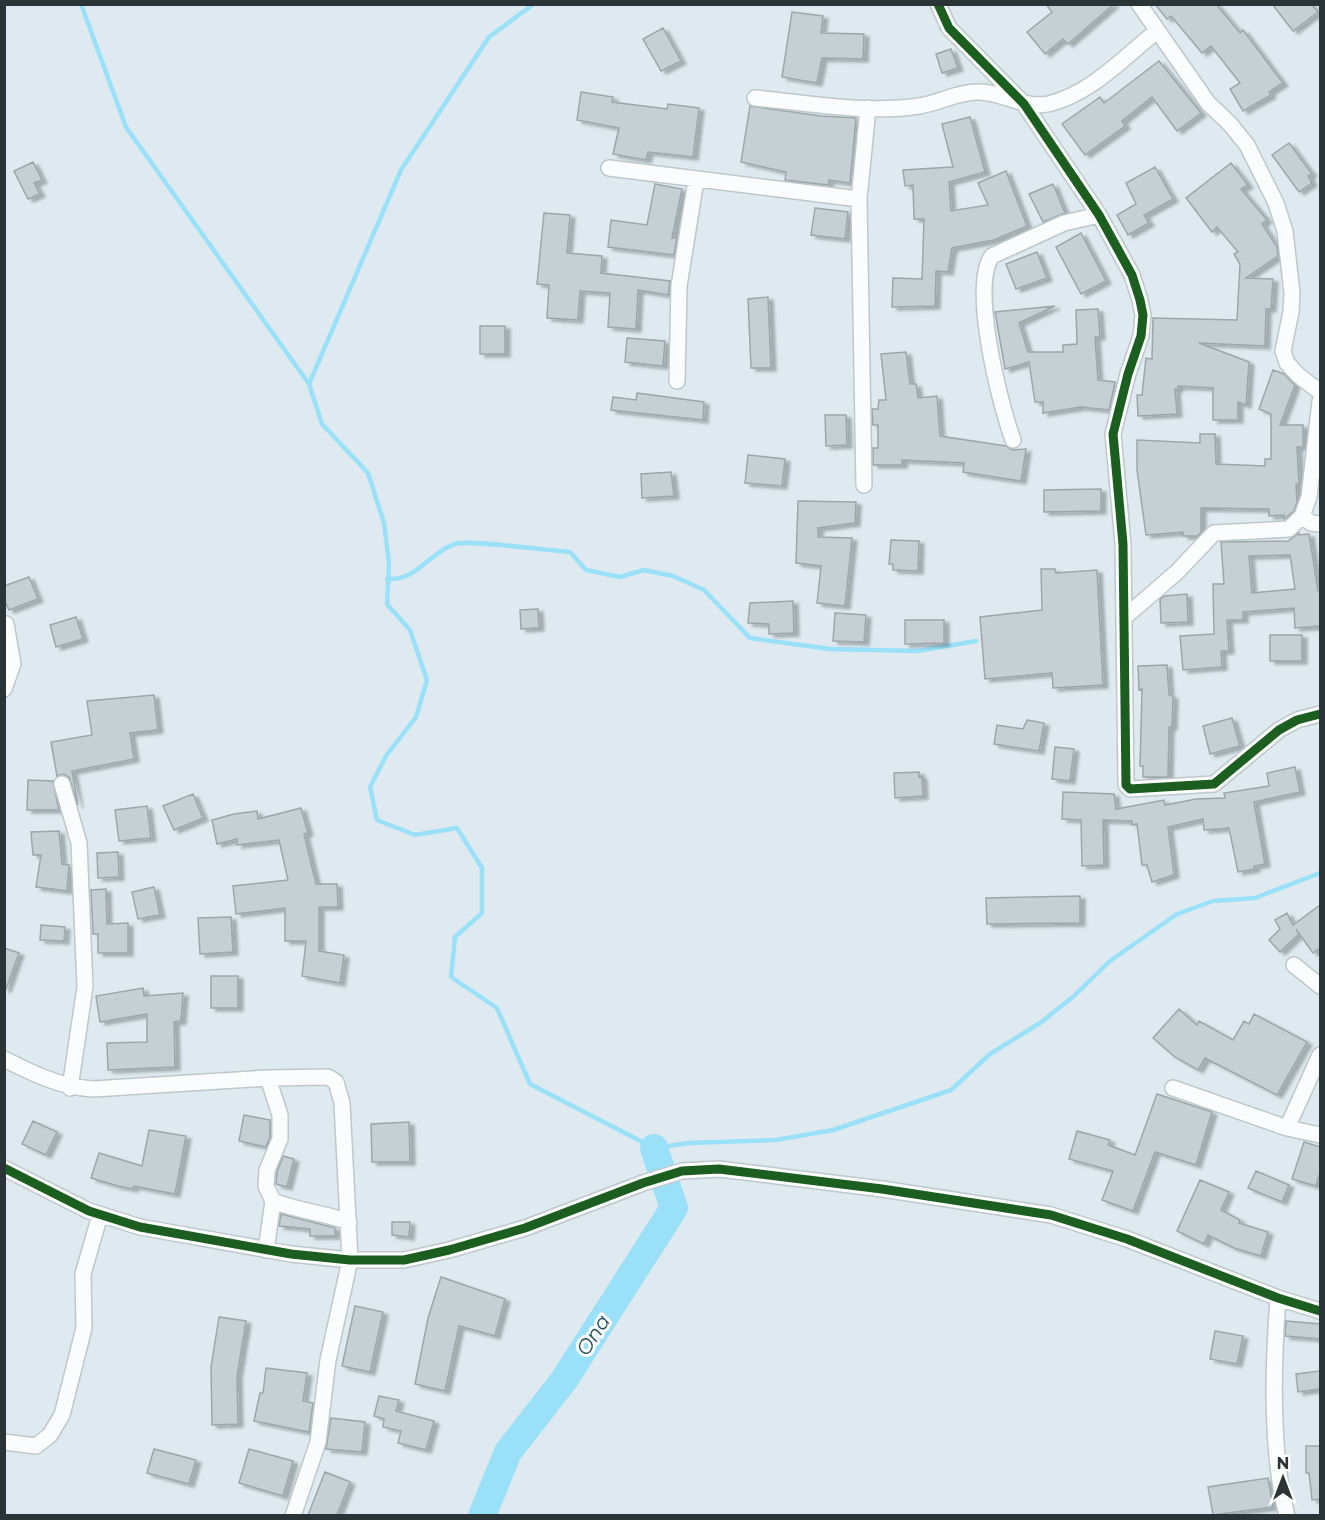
<svg xmlns="http://www.w3.org/2000/svg" width="1325" height="1520" viewBox="0 0 1325 1520" font-family="Montserrat,sans-serif">
  <style>
    .lines { fill: none; stroke-linecap: round; stroke-linejoin: round }
    .stream { stroke: #99e0f8; stroke-width: 4.5 }
    .river { stroke: #99e0f8; stroke-width: 28 }
    .building { fill: #c6d0d4; stroke: #9da6aa; stroke-width: 1.5; fill-rule: evenodd; filter: url(#shadow) }
    .minor-casing { stroke: #bec8cb; stroke-width: 18 }
    .minor { stroke: #fafcfd; stroke-width: 15 }
    .cycleway-casing { stroke: #fff; stroke-width: 13 }
    .cycleway { stroke: #1b5e20; stroke-width: 9 }
    .labels { text-anchor: middle; dominant-baseline: central; stroke-width: 6; stroke-linejoin: round; paint-order: stroke }
    .water-label { font-size: 20px; font-style: italic; fill: #234d5b; stroke: #fff }
  </style>
  <defs>
    <filter id="shadow"><feDropShadow dx="5" dy="3" stdDeviation="1.5" flood-color="#0004"/></filter>
  </defs>
  <rect width="100%" height="100%" fill="#deeaef"/>
  <g class="lines">
    <path class="stream" d="M81,4L126,127L309,384L322,424L368,473L384,523L389,563L387,604L410,630L427,680L416,717L386,756L370,787L377,820L415,835L457,828L482,868V913L455,937L451,977L497,1008L530,1084L654,1148L689,1143L776,1140L833,1130L951,1090L990,1054L1040,1023L1074,996L1110,961L1177,914L1213,901L1255,898L1320,873
      M309,384L401,170L489,37L534,4
      M387,579C418,581 428,553 455,544C467,539 550,551 570,552L586,570L620,577L644,570L673,576L704,590L750,638L830,649L918,651L976,641"/>
    <path class="river" d="M482,1516L508,1452L564,1380L674,1208L654,1148"/>
  </g>
  <path class="building" d="M1046,4H1114L1068,44L1063,39L1045,54L1027,32L1052,12Z
    M1155,4H1216L1240,33L1243,30L1283,83L1269,92L1271,95L1243,111L1230,89L1240,83L1211,46L1202,53L1171,16L1167,19Z
    M1272,4H1311L1318,12L1293,31Z
    M792,12L823,16L821,33L864,34L863,59L822,58L817,83L782,77Z
    M663,28L681,61L661,71L643,39Z
    M951,49L958,68L942,73L936,54Z
    M1159,61L1201,113L1177,131L1152,97L1122,121L1125,126L1085,155L1062,124L1100,97L1104,103Z
    M581,92L613,97L612,102L667,109L668,104L699,108L693,157L648,152L646,160L613,154L619,128L577,120Z
    M750,106L821,116L856,118L850,183L829,180L828,185L785,180L786,172L741,162Z
    M970,117L985,172L949,182L951,211L988,205L978,183L1006,171L1027,226L994,240L952,248L948,272L936,271L935,306L892,307L893,278L922,279L924,219H914L913,185L905,186L903,170L953,167L942,124Z
    M1289,143L1312,174L1308,176L1312,183L1299,192L1272,155Z
    M33,162L42,180L34,183L40,194L28,199L14,171Z
    M1231,163L1248,185L1241,189L1267,220L1262,224L1277,247L1278,256L1246,278L1273,279L1271,309H1266L1265,346L1199,343L1249,362L1246,405L1238,402V420H1213V388L1178,386V389H1175L1177,414L1138,416L1137,395H1142L1146,358L1152,359L1153,318L1237,320L1240,264L1234,254L1238,252L1217,227L1212,232L1186,198Z
    M1155,167L1173,199L1144,215L1149,223L1128,235L1117,215L1136,204L1126,183Z
    M655,184L682,189L672,238H677L674,255L608,247L611,220L647,225Z
    M1053,184L1065,213L1043,222L1029,194Z
    M815,208L848,212L845,239L811,235Z
    M544,213L570,215L567,253L602,256L601,273L670,281L668,295L638,290L636,329L608,327L610,293L580,291L578,320L547,318L549,285L537,284Z
    M1081,233L1106,281L1081,294L1056,247Z
    M1037,252L1047,278L1016,289L1006,264Z
    M768,297L771,368H751L748,299Z
    M1055,306L1019,323L1028,352H1063V345L1077,344L1076,310L1098,309L1100,337H1095L1098,380L1115,382L1109,410L1081,407L1043,413V402H1035L1029,362L1005,369L995,312Z
    M480,326H505V354H480Z
    M627,338L665,341L663,366L625,362Z
    M906,352L910,384H916L918,398L937,396L940,436L1006,446L1012,450L1026,449L1021,481L963,472L964,463L902,460V465H873V448H878V425H873L872,409H878L879,400H886L881,354Z
    M1273,370L1284,374L1295,385L1280,425H1303V447H1297L1299,484H1296L1297,501L1294,511L1284,519V515L1269,516V509L1201,508V532L1198,536H1183V532L1146,535L1137,470V440L1200,443V434H1215L1216,464L1265,466V459H1271V414L1259,409Z
    M637,393L704,402L703,420L611,410L613,397L636,400Z
    M825,415H846L847,445L826,446Z
    M748,455L785,459L782,486L745,483Z
    M671,472L674,496L642,498L641,474Z
    M1101,489V511L1044,512V490Z
    M798,501L856,502L855,523L818,528V537L852,538L845,606L817,603L821,566L796,563Z
    M1299,533V535L1309,534L1318,591H1320V626L1295,628L1294,608L1243,612V620H1227L1229,651H1221L1222,667L1183,670L1180,636L1214,634L1213,584H1224L1221,542L1288,541ZM1290,555L1295,589L1252,593L1249,556Z
    M891,540L919,541L918,571L893,570V564H889Z
    M1041,569H1055L1056,573L1097,570L1103,685L1053,688L1052,673L985,679L980,617L1042,610Z
    M29,577L38,599L9,610L4,599V586Z
    M1187,594L1188,622L1161,623L1160,599L1165,596Z
    M793,601L794,633L769,634V624L748,623L750,603Z
    M538,609L539,628L521,629L520,610Z
    M835,613L866,615L864,642L833,641Z
    M76,617L83,639L56,647L50,625Z
    M905,620H944V643L905,644Z
    M1270,635H1302V661H1270Z
    M1167,665L1169,695L1173,696L1172,727H1169L1168,777H1143V766H1140L1142,689L1139,690L1138,666Z
    M154,695L158,730L130,733L134,759L72,771L78,805L69,777L64,774L57,776L51,742L92,735L87,701Z
    M1232,718L1240,746L1210,754L1203,726Z
    M1027,720L1044,723L1039,751L994,744L997,725L1023,729Z
    M1055,747L1074,749L1070,781L1052,779Z
    M1295,767L1300,792L1254,802L1265,864L1254,866L1255,869L1238,872L1229,828L1204,830L1203,819L1168,827L1174,875L1152,882L1147,865H1142L1137,824L1132,825V821L1103,820L1104,865L1082,866L1081,820L1062,819L1063,792L1114,794L1116,809L1164,800L1165,805L1196,799L1225,798L1224,793L1269,786L1267,773Z
    M919,772V777L922,776L923,796L895,798L894,773Z
    M28,780L53,781L59,810H27Z
    M193,794L203,818L174,830L163,806Z
    M147,806L151,838L119,841L115,810Z
    M301,808L308,833L304,834L316,884H337L338,907H319V951L344,955L340,983L302,976L306,941H285V908L236,914L233,886L288,880L279,840L237,845V839L217,844L212,820L234,814L257,811L258,819Z
    M59,831L62,864L69,865L67,891L36,887L41,855H33L31,832Z
    M118,852L119,877L98,878L97,853Z
    M154,887L160,915L138,919L132,892Z
    M106,889L107,924L128,923V953H98V934H93L91,890Z
    M1080,896V923L987,924L986,898Z
    M1320,905V948L1313,953L1296,929L1299,934L1280,952L1269,940L1280,929L1275,920L1287,913L1293,925Z
    M231,917L233,952L200,954L198,918Z
    M41,925L65,927L64,941L40,940Z
    M4,948L19,953L6,989H4Z
    M211,976H238V1008H211Z
    M143,988L144,996L183,993L181,1021L174,1022L175,1067L108,1070L107,1043L147,1042V1014L100,1022L96,996Z
    M1179,1009L1197,1025L1199,1021L1233,1040L1244,1021L1249,1024L1254,1014L1307,1042L1277,1095L1205,1058L1198,1070L1175,1057L1153,1038Z
    M1157,1094L1212,1112L1196,1165L1155,1152L1133,1211L1102,1200L1113,1171L1069,1159L1077,1131L1110,1140L1108,1145L1135,1155Z
    M244,1115L270,1120V1137L266,1147L239,1141Z
    M33,1121L57,1132L46,1155L22,1144Z
    M409,1122L410,1162H372L371,1124Z
    M149,1130L186,1136L175,1194L134,1186L133,1189L118,1186L91,1178L99,1153L142,1166Z
    M1304,1142L1320,1147V1172L1316,1186L1292,1179Z
    M283,1156L294,1159L287,1187L276,1184L277,1172Z
    M1256,1171L1289,1185L1282,1202L1248,1188Z
    M1200,1180L1229,1192L1221,1210L1240,1220L1239,1223L1268,1232L1261,1256L1234,1248L1208,1235L1204,1244L1177,1231Z
    M281,1214L335,1228V1236H310V1229L279,1226Z
    M392,1222H410L409,1237L392,1235Z
    M441,1277L505,1299L495,1336L459,1326L445,1391L415,1384L428,1318Z
    M355,1306L383,1312L370,1372L342,1366Z
    M219,1317L246,1321L237,1376L238,1424L212,1425L211,1367Z
    M1286,1321L1320,1324V1339L1285,1336Z
    M1215,1331L1243,1336L1237,1364L1210,1359Z
    M266,1368L307,1373L303,1401L313,1403L309,1432L254,1421L260,1393H263Z
    M1320,1371V1389L1298,1392L1296,1374Z
    M379,1396L399,1400L396,1411L434,1421L426,1450L398,1443L401,1431L383,1427L384,1419L374,1416Z
    M331,1418L365,1422L362,1452L326,1449Z
    M1306,1446H1320V1499L1312,1500L1309,1473H1306Z
    M154,1449L196,1460L189,1484L147,1473Z
    M249,1449L293,1461L283,1496L239,1483Z
    M325,1472L350,1482L337,1515H308Z
    M1268,1478L1273,1507L1213,1515L1208,1487Z"/>
  <g class="lines">
    <g class="minor-casing">
      <path id="minor" d="M938,4L949,28L1024,104L1099,215L1132,275L1140,300L1143,315L1141,336L1128,374L1113,434L1123,544L1126,785L1130,789L1214,784L1279,730L1297,720L1320,714
        M1139,4L1208,103L1230,124L1247,145L1276,203L1285,231L1292,293L1291,312L1283,351L1287,363L1298,375L1320,392
        M755,98C809,103 866,114 919,106C939,103 957,92 977,92C1002,91 1022,109 1048,104C1091,94 1124,57 1157,31
        M609,168L859,199
        M677,381L679,286L696,180
        M1013,440C1000,404 970,287 992,256L1064,223L1099,215
        M864,485L859,199L868,108
        M1302,516L1311,523L1320,524
        M1125,617L1177,572L1214,533L1289,529L1302,516L1309,497L1320,401
        M4,689L13,664L6,624
        M62,784L79,843L85,987L70,1088
        M1294,965L1320,986
        M4,1059C34,1074 60,1087 93,1089L268,1078L328,1077L336,1082L342,1103L350,1260L328,1360L318,1442L293,1516
        M1173,1088L1287,1128L1320,1135
        M1287,1128L1320,1055
        M4,1168L89,1211L140,1227L291,1254L350,1260H404L449,1250L525,1228L643,1183L682,1171L719,1169L882,1189L1051,1215L1127,1239L1278,1298L1320,1311
        M273,1201C298,1211 324,1213 349,1222
        M266,1250L273,1201L266,1186L267,1170L280,1139V1115L268,1078
        M1278,1298C1273,1365 1270,1450 1287,1516
        M4,1442L36,1446L50,1435L62,1415L84,1328L83,1274L100,1215"/>
    </g>
    <use href="#minor" class="minor"/>
    <g class="cycleway-casing">
      <path id="cycleway" d="M938,4L949,28L1024,104L1099,215L1132,275L1140,300L1143,315L1141,336L1128,374L1113,434L1123,544L1126,785L1130,789L1214,784L1279,730L1297,720L1320,714
        M4,1168L89,1211L140,1227L291,1254L350,1260H404L449,1250L525,1228L643,1183L682,1171L719,1169L882,1189L1051,1215L1127,1239L1278,1298L1320,1311"/>
    </g>
    <use href="#cycleway" class="cycleway"/>
  </g>
  <g class="labels">
    <g class="water-label">
      <text transform="translate(593 1335) rotate(-57)">Ona</text>
    </g>
  </g>
  <rect width="1325" height="1520" fill="none" stroke="#2a3336" stroke-width="12"/>
  <g transform="translate(1283 1478)" stroke="#ffffff" stroke-width="4.5" paint-order="stroke">
  <path d="M0-4.5L10 22L0 15L-10 22Z" fill="#2a3336"/>
  <text y="-9" font-size="16" font-weight="bold" text-anchor="middle" fill="#2a3336">N</text>
  </g>
</svg>
